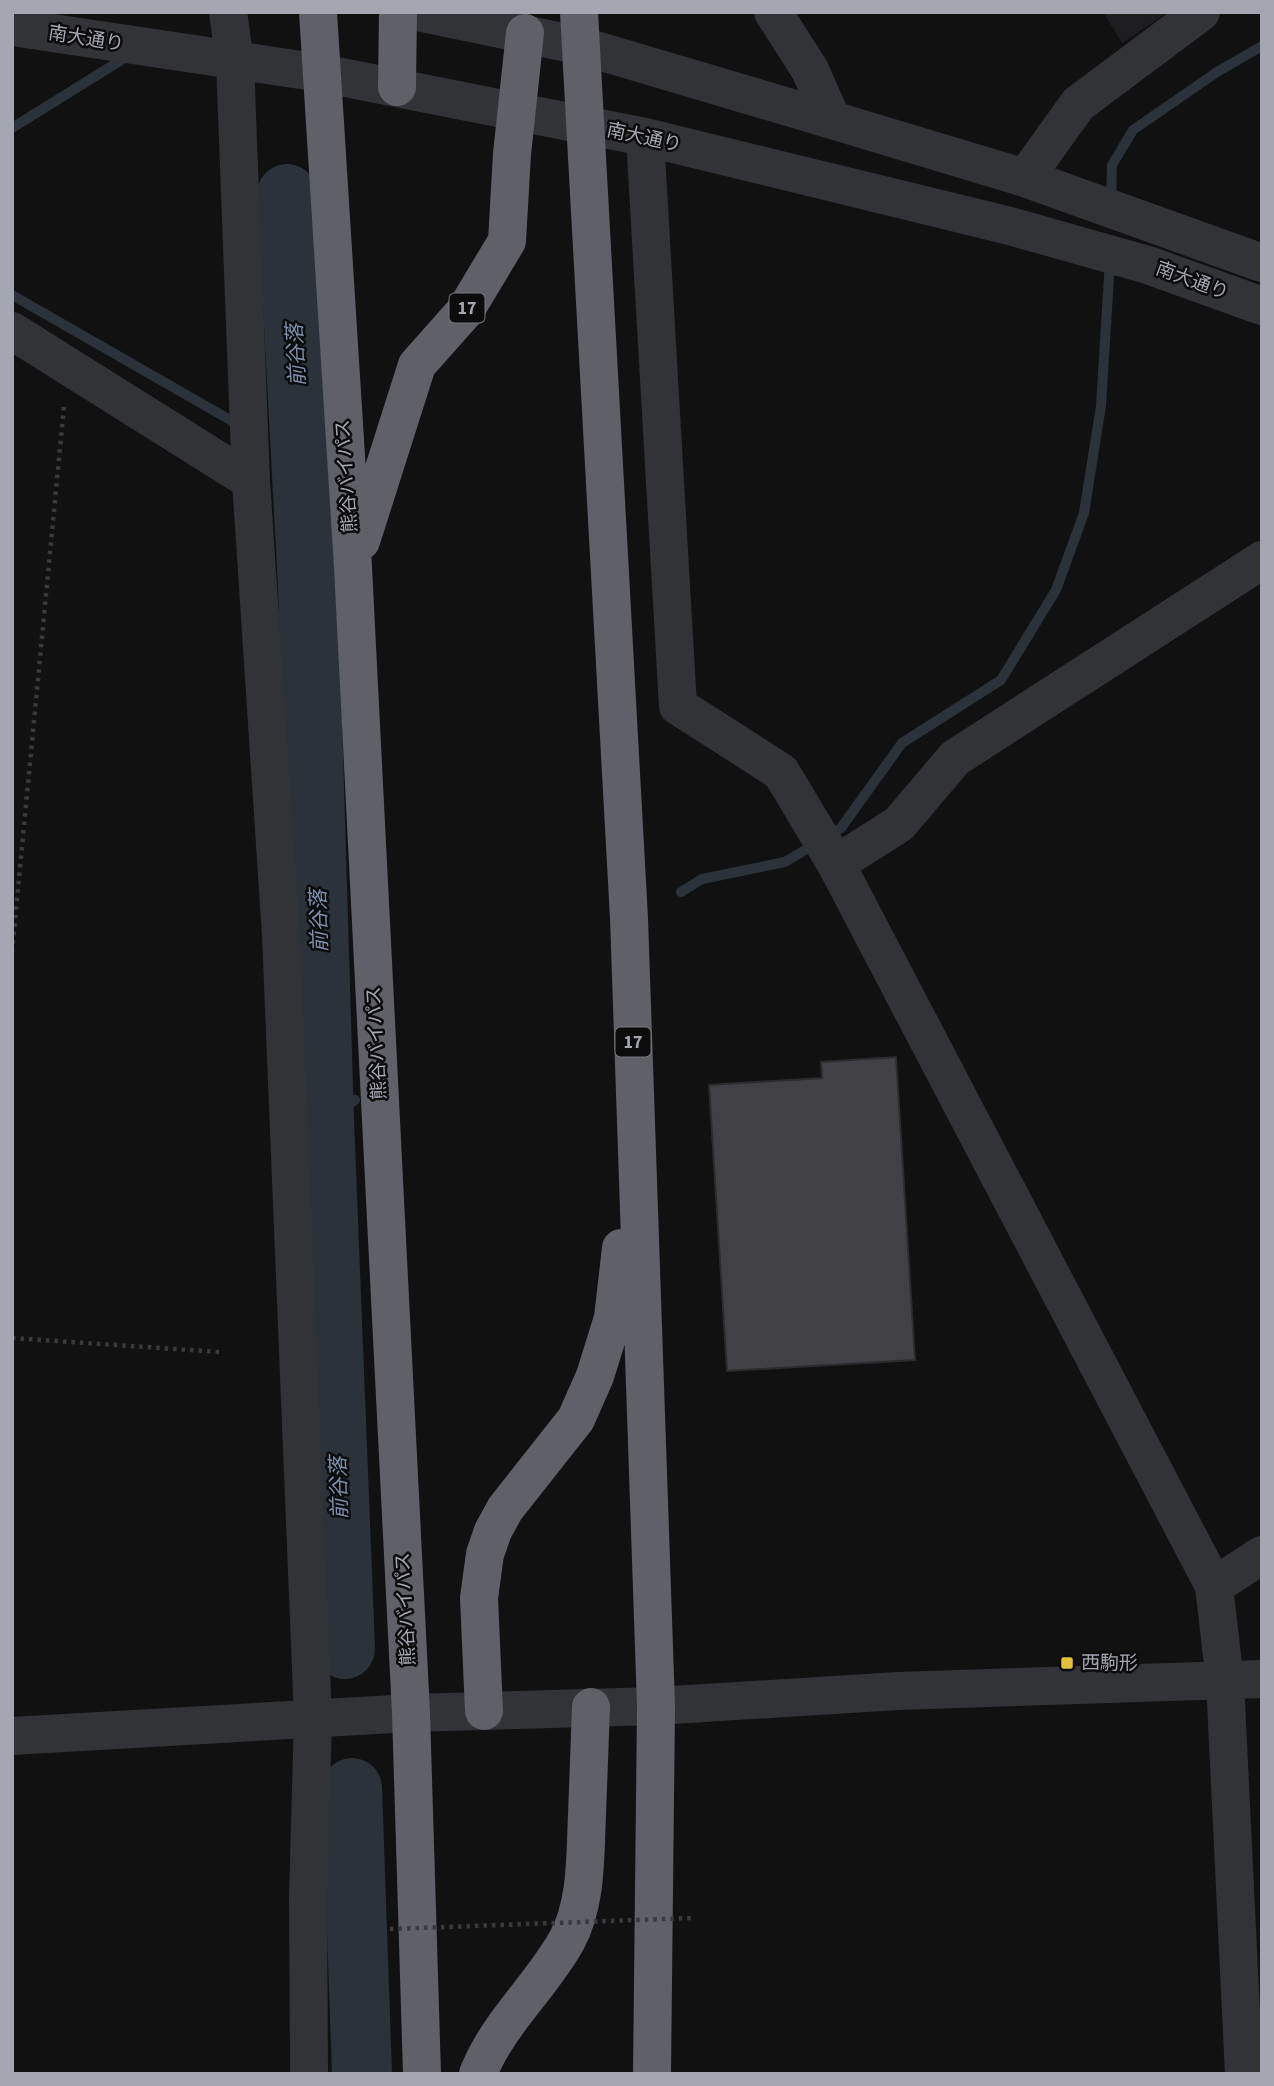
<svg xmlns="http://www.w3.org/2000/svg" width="1274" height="2086" viewBox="0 0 1274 2086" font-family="'Source Sans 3','Noto Sans JP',sans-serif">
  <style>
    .built { fill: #1e1d1f }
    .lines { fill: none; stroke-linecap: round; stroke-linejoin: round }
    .stream { stroke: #2c323a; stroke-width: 10 }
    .river { stroke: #2c323a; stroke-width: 60 }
    .building { fill: #414145; stroke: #2c2b2e; stroke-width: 2 }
    .path { stroke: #39393e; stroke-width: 4.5; stroke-dasharray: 3.5 5; stroke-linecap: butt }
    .minor { stroke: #323337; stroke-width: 38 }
    .highway { stroke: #5f6068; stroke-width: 38 }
    .path-bridge { stroke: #39393e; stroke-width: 4.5; stroke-dasharray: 3.5 5; stroke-linecap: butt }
    .poi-dot { fill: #e2c139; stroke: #0c0c0d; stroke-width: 2.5 }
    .labels { text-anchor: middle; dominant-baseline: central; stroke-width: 5; stroke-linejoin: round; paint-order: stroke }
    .shield { fill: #0c0c0d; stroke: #767880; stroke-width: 2 }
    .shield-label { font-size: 18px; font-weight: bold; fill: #a4a6b2 }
    .street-label { font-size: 19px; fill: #a4a6b2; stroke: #0c0c0d }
    .poi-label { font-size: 19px; fill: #a4a6b2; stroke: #0c0c0d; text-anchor: start }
    .water-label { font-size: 21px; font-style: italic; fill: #7d8fab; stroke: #0c0c0d }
  </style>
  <rect width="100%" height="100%" fill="#111112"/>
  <path class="built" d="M1103,12H1168L1122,43Z"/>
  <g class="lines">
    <path class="stream" d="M12,128L123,59
      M1111,200L1112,165L1133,130L1217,72L1262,46
      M12,295L232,421
      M834,832L841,828L902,743L1001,680L1056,590L1084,513L1101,406L1110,261
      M681,892L702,879L785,862L810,847
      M324,1120L355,1100"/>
    <path class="river" d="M287,194L308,586L324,1120L345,1649
      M352,1788L362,2074"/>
  </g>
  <path class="building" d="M896,1057L915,1360L727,1371L709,1085L822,1078L821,1062Z"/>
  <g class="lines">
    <path class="path" d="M12,952L64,406
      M12,1338L220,1352"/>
    <path class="minor" d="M228,12L235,62L251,481L281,935L313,1718L308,1896L309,2074
      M417,12L582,46L832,120L1025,178L1262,263
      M773,12L810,70L832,120
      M12,27L321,73L645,137L1010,226L1148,265L1262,306
      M645,137L678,706L781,772L836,864L1214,1586
      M1025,178L1078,104L1201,12
      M12,331L251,481
      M836,864L899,824L955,758L1262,560
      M12,1736L411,1713L656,1706L898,1691L1262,1679
      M1244,2074L1225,1681L1214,1586L1262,1555"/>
    <path class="highway" d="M318,12L353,567L411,1713L422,2074
      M579,12L629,918L656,1706L652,2074
      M397,87L398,12
      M361,541L417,365L465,311L507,241L512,154L525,33
      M484,1711L479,1598L485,1554L493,1531L505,1509L576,1419L595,1376L613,1318L621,1248
      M478,2074C498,2023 541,1987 567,1940C587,1903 585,1856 587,1815C588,1779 590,1743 591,1707"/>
    <path class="path-bridge" d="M390,1929L691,1918"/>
  </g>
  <rect class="poi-dot" x="1060" y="1656" width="14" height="14" rx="3.5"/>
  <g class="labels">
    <g class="shield">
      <rect x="449.5" y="293.5" width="35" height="29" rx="5"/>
      <rect x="615.5" y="1027.5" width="35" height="29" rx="5"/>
    </g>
    <g class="shield-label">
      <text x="467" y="308">17</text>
      <text x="633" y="1042">17</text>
    </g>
    <g class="street-label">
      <text transform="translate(86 39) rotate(9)">南大通り</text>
      <text transform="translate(644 138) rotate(12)">南大通り</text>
      <text transform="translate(1192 281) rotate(20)">南大通り</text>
      <text transform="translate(347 476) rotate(-94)">熊谷バイパス</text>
      <text transform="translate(377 1043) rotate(-93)">熊谷バイパス</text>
      <text transform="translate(406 1609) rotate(-93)">熊谷バイパス</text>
    </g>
    <g class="poi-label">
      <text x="1081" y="1663">西駒形</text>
    </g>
    <g class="water-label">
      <text transform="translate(296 355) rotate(-93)">前谷落</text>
      <text transform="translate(319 921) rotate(-92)">前谷落</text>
      <text transform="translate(339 1488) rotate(-92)">前谷落</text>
    </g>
  </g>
  <rect width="1274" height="2086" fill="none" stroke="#a4a6b2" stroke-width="28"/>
</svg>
